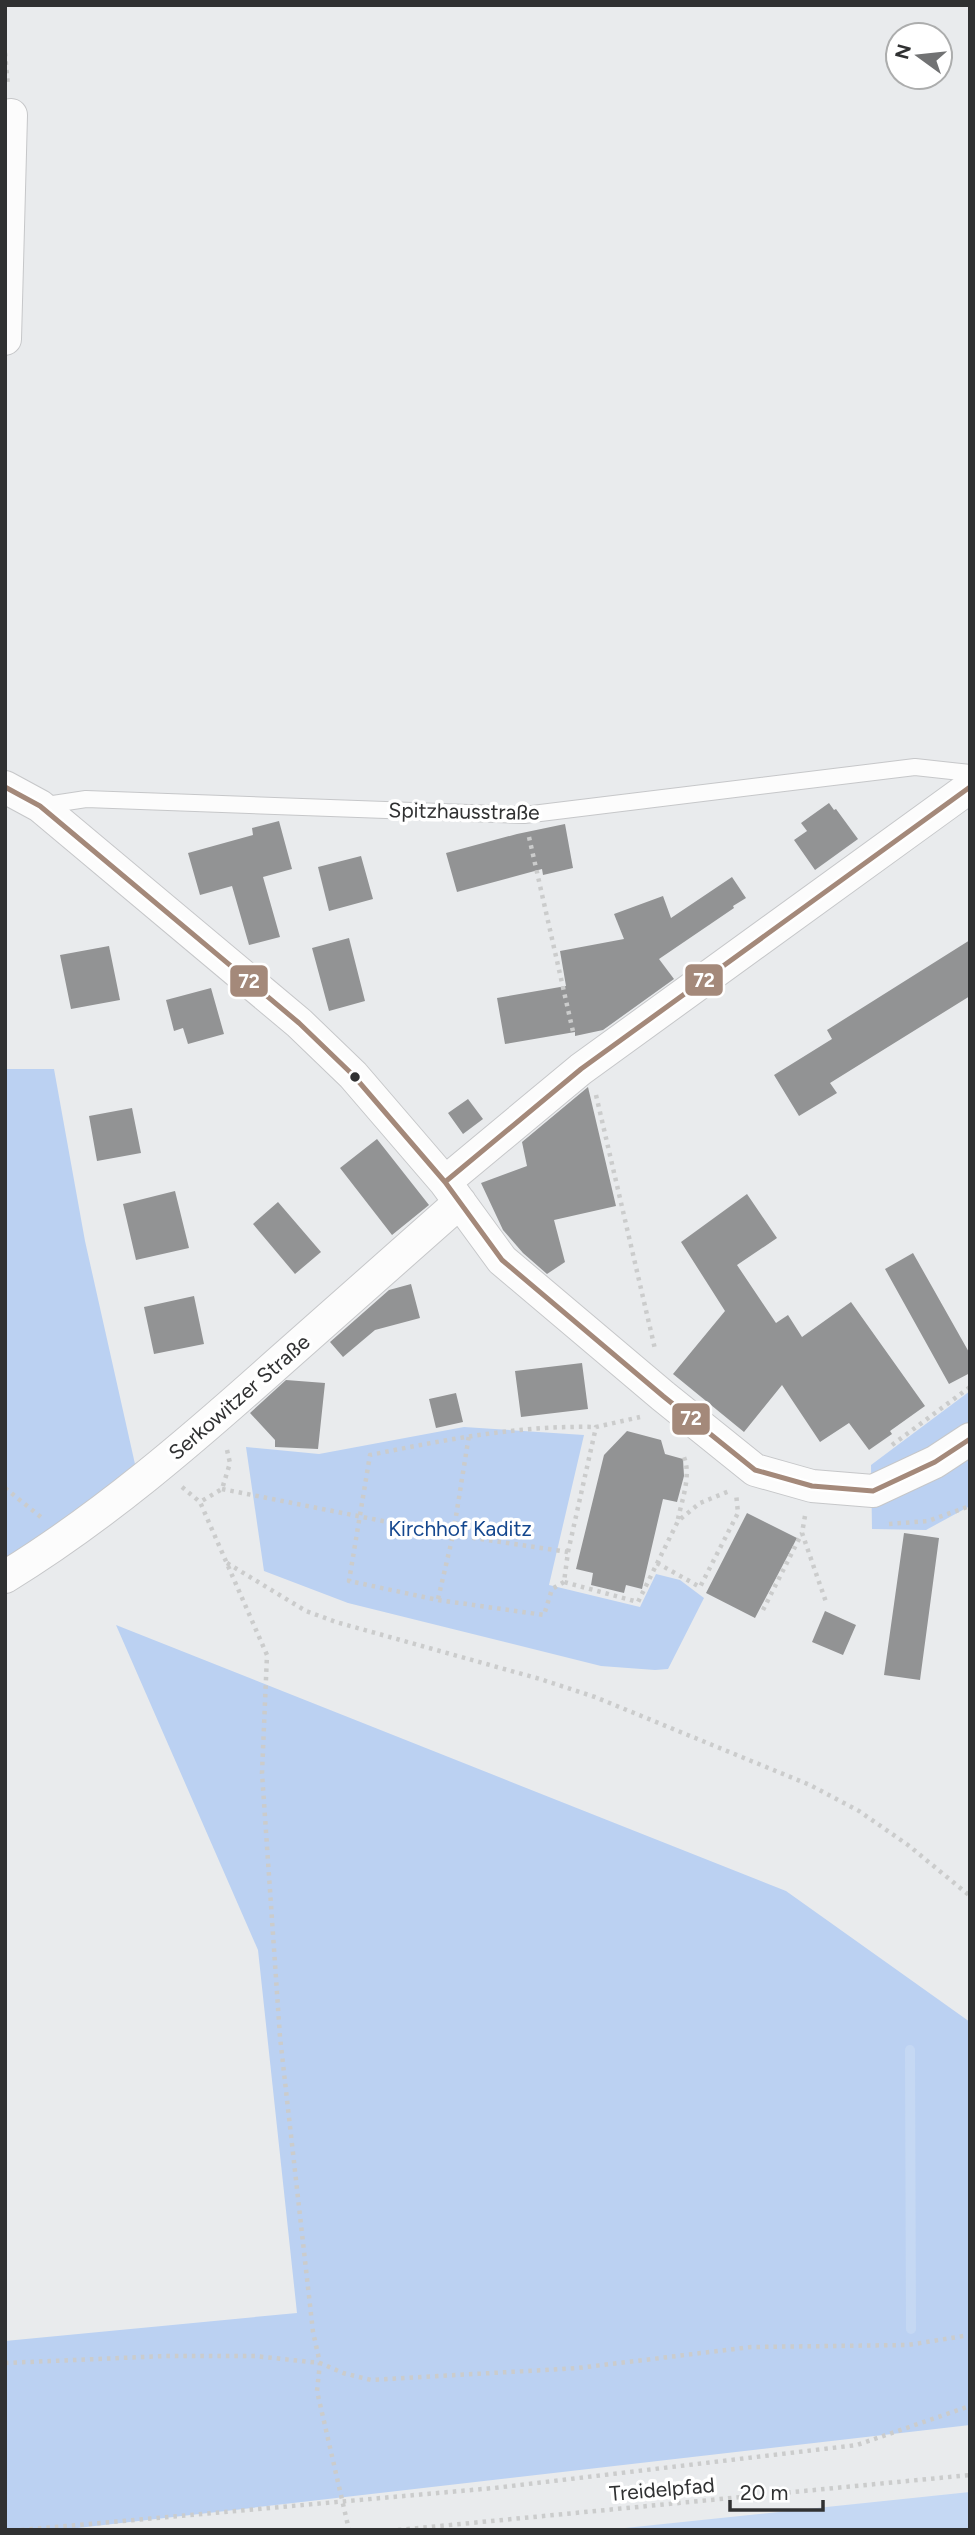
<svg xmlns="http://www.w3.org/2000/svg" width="975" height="2535" viewBox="0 0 975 2535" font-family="Figtree,sans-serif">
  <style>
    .green { fill: #bbd1f2 }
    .water { fill: #c5d8f3 }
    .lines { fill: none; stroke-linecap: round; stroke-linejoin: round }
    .stream { stroke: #c5d8f3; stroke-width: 10 }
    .building { fill: #929394 }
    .service-casing { stroke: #c6c7c9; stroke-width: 18 }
    .minor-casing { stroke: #c6c7c9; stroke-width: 34 }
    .path { stroke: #cbcccc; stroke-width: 4.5; stroke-dasharray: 3.5 5; stroke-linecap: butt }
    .service { stroke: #fcfcfc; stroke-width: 16 }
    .minor { stroke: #fcfcfc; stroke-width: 32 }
    .bus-1-casing { stroke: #fff; stroke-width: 10 }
    .bus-1 { stroke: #a4897a; stroke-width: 5 }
    .bus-dot { fill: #303132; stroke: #fff; stroke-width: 2.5 }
    .labels { text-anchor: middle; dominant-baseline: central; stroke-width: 7; stroke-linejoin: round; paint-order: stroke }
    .street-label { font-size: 21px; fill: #303132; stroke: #fff }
    .park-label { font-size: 21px; fill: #14478e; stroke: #fff }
    .line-badge { stroke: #fff; stroke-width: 2.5 }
    .badge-label { font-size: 19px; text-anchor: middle; font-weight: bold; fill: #fff }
  </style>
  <rect width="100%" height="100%" fill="#e9ebed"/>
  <path class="green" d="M5,1069H54L85,1241L137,1473L5,1559Z
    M970,1391V1506L926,1530L872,1529L871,1465Z
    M464,1427L584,1435L549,1585L640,1607L656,1574L680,1580L704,1598L668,1669L655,1670L601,1666L348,1603L264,1571L246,1447L319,1454Z
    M116,1625L786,1891L970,2022V2425L60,2530H5V2341L297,2313L258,1950Z"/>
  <path class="water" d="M970,2492V2530H606Z"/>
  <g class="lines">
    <path class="stream" d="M910,2050L911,2329"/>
  </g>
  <path class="building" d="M829,803L834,810L836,809L858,839L815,870L794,840L807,831L801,823Z
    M279,821L292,869L263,877L280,937L249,945L232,886L200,895L188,853L253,835L252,828Z
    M565,824L573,868L543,875L542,869L457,892L446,853L517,834Z
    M361,856L373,899L329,911L318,867Z
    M732,877L746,898L733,906L734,908L659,959L674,979L603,1030L575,1036V1032L505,1044L497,998L566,986L560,951L624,939L614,914L663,896L671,918Z
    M349,938L365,1001L329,1011L312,948Z
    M970,940V996L830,1083L837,1093L799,1116L774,1075L832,1039L827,1030Z
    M109,946L120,1000L71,1009L60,955Z
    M211,988L224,1034L188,1044L183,1028L174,1031L166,1000Z
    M588,1087L616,1206L554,1220L565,1262L547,1274L523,1253L503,1230L481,1183L527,1166L522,1142Z
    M468,1099L483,1119L463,1134L448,1113Z
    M132,1108L141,1153L97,1161L89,1116Z
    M377,1139L429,1205L392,1235L340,1168Z
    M175,1191L189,1248L136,1260L123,1204Z
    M747,1194L777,1238L737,1265L776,1323L788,1315L802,1337L851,1302L925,1406L890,1431L892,1434L869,1450L849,1423L820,1442L782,1385L744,1432L673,1374L725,1311L681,1242Z
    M278,1202L321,1252L295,1274L253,1224Z
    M913,1253L970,1354V1373L949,1384L885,1269Z
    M411,1284L420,1318L375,1330L343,1357L330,1342L389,1290Z
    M194,1296L204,1344L154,1354L144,1307Z
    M582,1363L588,1409L521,1417L515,1371Z
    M286,1380L325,1383L318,1449L275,1447V1440L250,1413Z
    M456,1393L463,1422L436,1428L429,1399Z
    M627,1431L661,1440L665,1454L683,1459L684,1476L677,1502L663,1499L642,1589L626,1585L624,1593L591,1585L593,1573L576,1569L604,1455Z
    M747,1513L797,1538L755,1618L706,1593Z
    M904,1533L939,1538L920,1680L884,1675Z
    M825,1611L856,1625L843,1655L812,1642Z"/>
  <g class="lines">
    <g class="service-casing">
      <path id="service" d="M40,806L86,799L524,815L915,767L970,773"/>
    </g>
    <g class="minor-casing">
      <path id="minor" d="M5,339L11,115
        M5,787L40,806L299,1023L353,1075L445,1182L502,1260L663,1396L755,1470L812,1486L873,1491L935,1462L970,1439
        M445,1182L581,1069L970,787
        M5,1577C103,1517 192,1440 277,1364C338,1310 399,1256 460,1202"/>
    </g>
    <path class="path" d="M5,53L8,86
      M529,837L574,1036
      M596,1095L655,1349
      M892,1445L970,1387
      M227,1450L230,1463L222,1489L200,1502L267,1655L262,1773L280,2037L313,2332L320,2363L343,2373L371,2380L578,2368L751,2347L908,2345L970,2335
      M182,1487L200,1502
      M5,1488L42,1518
      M222,1489L453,1535L568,1552L564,1582L638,1602L678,1521L700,1503L732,1490
      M805,1516L802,1533L826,1602
      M678,1519C682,1499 693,1472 682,1453
      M889,1524L928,1521L970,1506
      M568,1552L596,1427L640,1417
      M227,1563L306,1611L336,1622L540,1679L595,1697L810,1785L859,1811L908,1845L970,1896
      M657,1563L700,1587L738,1513L736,1493
      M564,1582L552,1589L544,1615L438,1600L349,1581L370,1455C444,1440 519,1425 596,1427
      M438,1599L453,1535L469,1435
      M763,1610L802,1533
      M5,2363L166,2356H255L320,2363L317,2391L349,2530
      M21,2530L494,2488L857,2445L970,2406
      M398,2530L970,2475"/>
    <use href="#service" class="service"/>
    <use href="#minor" class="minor"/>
    <g class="bus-1-casing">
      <path id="bus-1" d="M5,787L40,806L299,1023L353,1075L445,1182L502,1260L663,1396L755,1470L812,1486L873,1491L935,1462L970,1439
        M445,1182L581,1069L970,787"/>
    </g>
    <use href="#bus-1" class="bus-1"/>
  </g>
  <circle class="bus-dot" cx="355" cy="1077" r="6"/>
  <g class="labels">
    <g class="street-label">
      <text transform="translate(464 811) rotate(1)">Spitzhausstraße</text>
      <text transform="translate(239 1397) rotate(-41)">Serkowitzer Straße</text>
      <text transform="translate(662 2489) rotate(-5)">Treidelpfad</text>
    </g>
    <g class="park-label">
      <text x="460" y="1528">Kirchhof Kaditz</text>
    </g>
  </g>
  <g class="line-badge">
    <rect x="684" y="963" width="40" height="34" rx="7" fill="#a4897a"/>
    <rect x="229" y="964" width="40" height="34" rx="7" fill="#a4897a"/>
    <rect x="671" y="1402" width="40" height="34" rx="7" fill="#a4897a"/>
  </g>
  <g class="badge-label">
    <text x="704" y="987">72</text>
    <text x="249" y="988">72</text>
    <text x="691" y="1425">72</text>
  </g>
  <rect width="975" height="2535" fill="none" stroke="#303132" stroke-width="14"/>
  <g transform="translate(919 56) rotate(285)"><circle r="33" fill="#ffffff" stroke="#acadad" stroke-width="2"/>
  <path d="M0-5L12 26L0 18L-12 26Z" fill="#717273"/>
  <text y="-10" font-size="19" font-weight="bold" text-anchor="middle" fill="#303132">N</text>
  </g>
  <path d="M730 2500v10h93v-10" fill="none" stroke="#303132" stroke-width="3.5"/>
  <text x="740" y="2500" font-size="21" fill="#303132" stroke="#ffffff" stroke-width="5" paint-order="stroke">20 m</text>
</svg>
